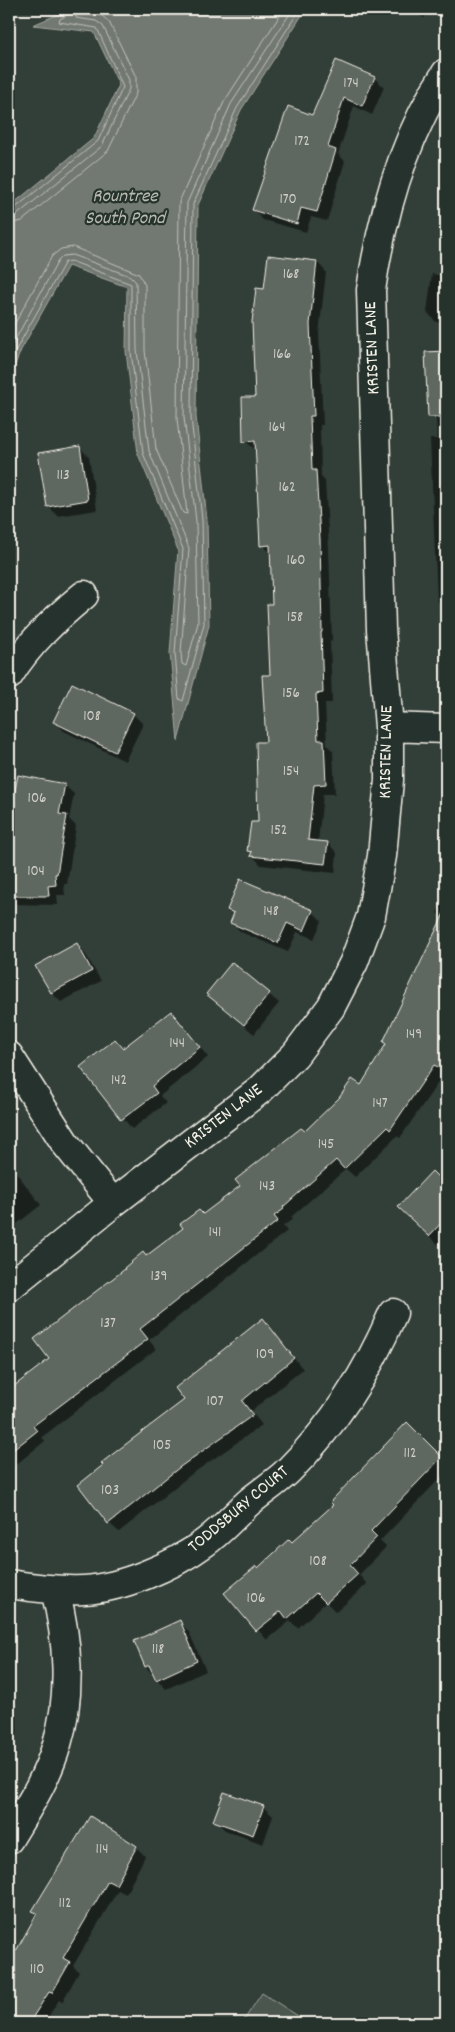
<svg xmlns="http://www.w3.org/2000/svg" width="455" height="2032" viewBox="0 0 455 2032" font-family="Dekko,sans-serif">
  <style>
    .green { fill: #4c564f; stroke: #a0a49c }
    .water { fill: #727972; stroke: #a6a9a1 }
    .shadow { fill: #0007 }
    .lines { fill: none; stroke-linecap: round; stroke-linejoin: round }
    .shore { stroke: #c0c1b9; stroke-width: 1 }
    .building { fill: #5f6861; stroke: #f4f1e8 }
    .street-casing { stroke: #f4f1e8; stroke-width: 31 }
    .street { stroke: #26332d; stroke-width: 28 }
    .labels { text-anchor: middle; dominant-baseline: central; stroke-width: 4.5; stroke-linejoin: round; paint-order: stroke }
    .number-label { font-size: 15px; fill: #cfcfc6 }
    .street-label { font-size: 18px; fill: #f4f1e8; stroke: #26332d }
    .water-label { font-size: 19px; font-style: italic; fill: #babbb3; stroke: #26332d }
  </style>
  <rect width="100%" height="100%" fill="#323e38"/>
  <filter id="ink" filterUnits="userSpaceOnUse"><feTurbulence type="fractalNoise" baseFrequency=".02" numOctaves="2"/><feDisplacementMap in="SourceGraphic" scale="10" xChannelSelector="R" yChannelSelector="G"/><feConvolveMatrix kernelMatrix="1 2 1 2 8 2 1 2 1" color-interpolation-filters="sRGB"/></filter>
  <g filter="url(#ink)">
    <path class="green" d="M262,1993L309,2023H242Z"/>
    <path class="water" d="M70,9H306L241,110L198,205L196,417L207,520L209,625L178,741L170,653L178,550L138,454L126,351L127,287L68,266L21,350L9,380V207L94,138L119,85L94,32L33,25Z"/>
    <path class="shadow" d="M411,9H431L424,18Z
      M374,78L384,87L372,115L354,106L338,154L345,161L327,221L311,217L306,232L263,220L254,210L313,116Z
      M446,224V237L443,234Z
      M317,262L326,272L319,334L323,425H320L321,477L325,481L329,549L332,641H330L332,703H325L327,745L333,751L335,794H323L318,842L328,843L337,853L335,873L261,865L248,851L260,824L267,743L273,605L272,555L262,545L257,451L245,441L257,398L265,291Z
      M432,274L446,276V323L436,322L427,312Z
      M446,352V609L437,600L430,439H437L435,400L426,353Z
      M80,448L89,457L97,510L58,516L48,506Z
      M443,649H446V671L444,669Z
      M73,684L133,714L143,724L125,761L64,731L55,722Z
      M19,776L64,785L74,794L69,819L76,826L67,884H64L65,895H57L58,905L9,904V826Z
      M446,893V1075L444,1074L400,1138L397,1136L355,1177L346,1169L291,1217L293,1219L283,1226L287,1231L149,1340L156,1349L42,1437L45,1441L13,1467L9,1463V1391L51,1359L146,1257L241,1186L361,1087L387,1045L443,918L437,913Z
      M228,910L312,911L322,921L314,939L297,932L288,952L241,932L232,923L235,916Z
      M77,945L86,955L101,981L61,1002L52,993Z
      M232,964L279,1003L254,1034L208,994Z
      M171,1012L208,1057L160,1096L166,1103L132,1129L81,1067L124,1049Z
      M9,1163L41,1205L9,1230Z
      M432,1173L446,1187V1246L442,1242L439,1245L409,1217Z
      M263,1320L303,1369L251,1411L262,1425L189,1476L119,1532L109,1523L105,1466L186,1400Z
      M407,1424L446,1462V1472L380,1541L386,1547L359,1575L367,1584L336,1612L326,1602L298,1628L290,1621L267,1640L226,1593L292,1544L335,1505Z
      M180,1622L189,1632L206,1671L166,1689L146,1667L136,1641Z
      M263,1807L273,1816L263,1844L225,1830L215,1820Z
      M136,1847L145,1856L126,1894L118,1890L73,1966L79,1972L62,2002L59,2000L44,2023H9V1952L11,1949L16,1952L38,1914L34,1910Z"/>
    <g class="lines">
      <path class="shore" d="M9,211L14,209L98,141L123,87L97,28L59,22L60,19L69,14L70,9
        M9,217L17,215L102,146L129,89V80L103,26L96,21L76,18V9
        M9,224L22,221L108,151L136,93V77L109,22L100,14L86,12L84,9
        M9,334L52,256L61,249L73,247L139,274L145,285V350L156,449L183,513L187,514L177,418L179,202L224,102L284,9
        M9,351L58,261L63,256L72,255L130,276L136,282L137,350L149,451L189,548L181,653L182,664L186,666L198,623L196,521L184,417L187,203L231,104L293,9
        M9,367L17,348L65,262L71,261L131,284V351L143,453L183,549L175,653L179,699L183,701L204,624L202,520L191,417L193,204L237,108L300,9"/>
    </g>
    <path class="building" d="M336,60L375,77L362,106L344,98L328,147L336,150L317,212L301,208L297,224L252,210L288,106L312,115Z
      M268,255L317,261L310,324L314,416H310L312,470H316L320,539L322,632H321L323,693L316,694L318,740H324L326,784L314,785L308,840L328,842L325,864L250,856L252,852L247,851L251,822H258L256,742H266L262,675H270L267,604H272L270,545L260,546L255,441L243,442L242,397H255L252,322L256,288L264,289Z
      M446,351V417H428L425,352Z
      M80,446L88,500L47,507L38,453Z
      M72,683L134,713L115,752L53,722Z
      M18,775L65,784L59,814L67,815L57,874H55L56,885L48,886L49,896H9V820Z
      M240,879L313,910L304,931L287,923L278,943L230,923L234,913L227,910Z
      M446,909V1071L434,1065L390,1130L387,1127L344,1169L336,1160L283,1207L284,1209L274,1216L278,1221L140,1329L148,1339L33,1426L37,1431L9,1453V1390L49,1359L34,1339L125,1269L124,1268L143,1252L146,1256L183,1228L180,1224L199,1210L203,1214L240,1186L235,1180L301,1128L305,1131L339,1098L352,1079L361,1085L386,1044L383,1042Z
      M77,943L92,971L51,993L35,966Z
      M232,962L270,993L244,1025L206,994Z
      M171,1011L200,1047L152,1086L157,1093L121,1120L80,1067L115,1039L123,1048Z
      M432,1171L446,1185V1218L429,1236L398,1207Z
      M263,1318L294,1358L242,1401L253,1415L180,1467L108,1524L78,1485L103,1465L101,1463L184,1400L175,1388Z
      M407,1422L442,1457L371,1531L377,1537L350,1565L358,1574L326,1603L316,1593L287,1619L281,1611L256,1631L224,1593L256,1566L258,1568L289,1539L292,1542L333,1505L330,1502Z
      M180,1620L197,1661L156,1680L149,1665L145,1667L134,1641Z
      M224,1792L264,1806L253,1835L213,1821Z
      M90,1816L137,1846L116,1885L108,1881L63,1958L70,1962L52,1993L49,1992L29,2023H9V1946L16,1951L37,1913L32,1911Z"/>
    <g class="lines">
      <g class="street-casing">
        <path id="street" d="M9,675C29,643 55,619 84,595
          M389,727L446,729
          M9,1056L65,1143L113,1203
          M9,1287L113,1203L260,1090L295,1055L331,1007L354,962L371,916L382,856L389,780V727L381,629L371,290C382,214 403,138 446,73
          M9,1584C34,1588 59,1591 84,1590C122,1588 173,1566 203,1544C220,1532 233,1517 248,1503C261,1492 277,1482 289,1470C335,1424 368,1372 393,1313
          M9,1839C27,1809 47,1779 57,1744C72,1695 68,1639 55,1590"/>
      </g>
      <use href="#street" class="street"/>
    </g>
  </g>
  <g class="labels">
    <g class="number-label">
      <text x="351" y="84">174</text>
      <text x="302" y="142">172</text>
      <text x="288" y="200">170</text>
      <text x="291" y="275">168</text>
      <text x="282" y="355">166</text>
      <text x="277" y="428">164</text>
      <text x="63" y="476">113</text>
      <text x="287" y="488">162</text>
      <text x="296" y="561">160</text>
      <text x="295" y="618">158</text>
      <text x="291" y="694">156</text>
      <text x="92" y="717">108</text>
      <text x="291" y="772">154</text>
      <text x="37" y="799">106</text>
      <text x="279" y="831">152</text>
      <text x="36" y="872">104</text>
      <text x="271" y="912">148</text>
      <text x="414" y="1035">149</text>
      <text x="177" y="1044">144</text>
      <text x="119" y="1081">142</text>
      <text x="380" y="1104">147</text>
      <text x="326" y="1145">145</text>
      <text x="267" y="1187">143</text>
      <text x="215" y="1233">141</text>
      <text x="159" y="1277">139</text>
      <text x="108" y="1324">137</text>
      <text x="265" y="1355">109</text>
      <text x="215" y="1402">107</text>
      <text x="162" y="1446">105</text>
      <text x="410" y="1454">112</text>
      <text x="110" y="1491">103</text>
      <text x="318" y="1562">108</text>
      <text x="256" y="1599">106</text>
      <text x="158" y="1650">118</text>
      <text x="102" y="1850">114</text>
      <text x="65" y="1904">112</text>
      <text x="37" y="1970">110</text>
    </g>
    <g class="street-label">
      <text transform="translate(373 348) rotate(-92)">KRISTEN LANE</text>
      <text transform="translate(387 752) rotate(-89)">KRISTEN LANE</text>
      <text transform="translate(224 1117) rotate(-38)">KRISTEN LANE</text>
      <text transform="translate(239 1510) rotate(-40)">TODDSBURY COURT</text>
    </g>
    <g class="water-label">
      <text x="125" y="197">Rountree<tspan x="125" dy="22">South Pond</tspan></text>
    </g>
  </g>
  <rect width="455" height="2032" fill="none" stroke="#26332d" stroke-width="30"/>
  <rect x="15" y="15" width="425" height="2002" fill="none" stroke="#f4f1e8" stroke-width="2" filter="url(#ink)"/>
</svg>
